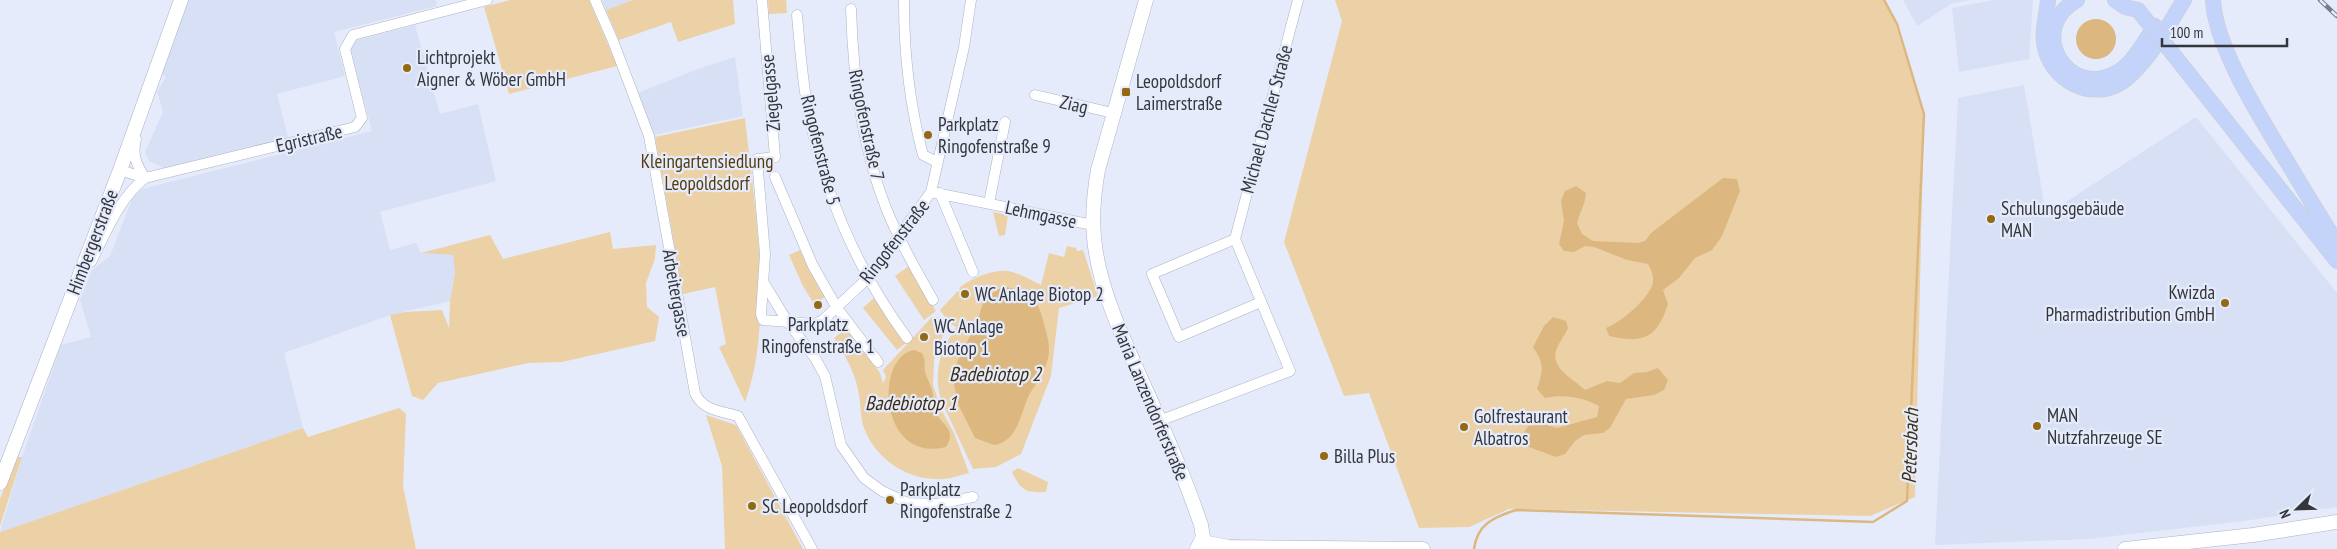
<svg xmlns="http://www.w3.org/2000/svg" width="2337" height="549" viewBox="0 0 2337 549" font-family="'PT Sans Narrow',sans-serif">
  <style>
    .built { fill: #d8e0f6 }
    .green { fill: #ecd1a6 }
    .water { fill: #dcb880 }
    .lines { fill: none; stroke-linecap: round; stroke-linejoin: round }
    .stream { stroke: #dcb880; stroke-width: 2.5 }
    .street-casing { stroke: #acb2c0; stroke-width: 11 }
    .secondary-casing { stroke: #acb2c0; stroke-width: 15 }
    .primary-casing { stroke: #cecfd0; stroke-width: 16 }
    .street { stroke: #fff; stroke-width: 10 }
    .secondary { stroke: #fff; stroke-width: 14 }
    .primary { stroke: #c4d3f9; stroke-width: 15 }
    .rail-casing { stroke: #797c86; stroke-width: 4.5 }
    .rail { stroke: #e5ebfa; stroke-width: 2.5; stroke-dasharray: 8; stroke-linecap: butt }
    .primary-bridge-casing { stroke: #cecfd0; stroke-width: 16; stroke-linecap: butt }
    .primary-bridge { stroke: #c4d3f9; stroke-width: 15 }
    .poi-dot { fill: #936914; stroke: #e5ebfa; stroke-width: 2 }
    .labels { text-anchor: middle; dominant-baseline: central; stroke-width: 4.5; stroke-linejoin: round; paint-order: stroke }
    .poi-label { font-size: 19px; fill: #34363c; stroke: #e5ebfa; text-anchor: start }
    .street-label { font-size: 19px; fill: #34363c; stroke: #e5ebfa }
    .park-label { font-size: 19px; fill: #543c0f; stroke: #e5ebfa }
    .water-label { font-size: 20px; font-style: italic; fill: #3d2e14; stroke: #e5ebfa }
  </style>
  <rect width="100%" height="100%" fill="#e5ebfa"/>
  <path class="built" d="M188,0H436L437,6L334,32L345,76L277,94L288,137L168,170L149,161L145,152L163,112L157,92L166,77L161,73Z
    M602,0H633L606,10Z
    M1903,0H1970L1951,4L1917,26Z
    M1993,0H2033L2029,59L1959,72L1952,8Z
    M415,25L440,114L478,104L496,181L380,212L390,250L416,243L421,253L453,255L455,273L450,301L390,315L284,353L303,428L0,532L22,457L61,345L91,337L80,300L92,270L110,256L132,199L142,189L372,131L350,49L357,40Z
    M735,57L743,116L654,135L638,93L698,69Z
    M2024,85L2046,215L2196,117L2337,293V507L2244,521L2088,539L1935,545L1958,98Z"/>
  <path class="green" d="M510,0H589L617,66L509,94L484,7Z
    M633,0H733L735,24L678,42L671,22L619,40L606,10Z
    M768,0H786L787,13L769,14Z
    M1335,0H1885L1894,19L1924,114L1915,497L1870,516L1509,509L1469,527L1419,528L1369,393L1344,396L1284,242L1342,21Z
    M745,118C754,204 775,320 745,402L719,347L726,344L715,287L683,294L655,137Z
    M993,212L1008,215L1005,235L999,236Z
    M610,232L613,249L656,245L655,259L646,283L647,307L659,317L655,341L562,362L528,363L438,383L423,400L412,396L390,315L405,312L442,310L449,328L450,301L455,273L453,255L421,253L490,235L503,259Z
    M1067,246L1076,248L1077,251L1083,250L1098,296L1059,308L1051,376L1021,454L996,467L973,469L941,400C933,372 940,351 956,327L949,323L940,310L957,292L961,291L959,288C970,279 993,269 1008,271C1019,273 1031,280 1041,285L1049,253L1064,257Z
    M800,250L825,297L814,304L803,286L789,255Z
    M909,266L936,311L924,320L895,276Z
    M875,297L907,342L897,350L863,308Z
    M932,317H940L946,327L934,360L933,385L940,407L954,433L969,473C958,476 947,480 935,479C903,478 873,456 863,425C860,413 861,402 858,390C855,372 844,354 834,338L846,328L880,373L883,383L886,377L883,370Z
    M399,408L406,414L403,486L416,549H0V532L303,428L308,437Z
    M706,415L736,425L803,549H725L722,466Z
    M16,457H22L0,526V499Z
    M1018,468L1048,482L1046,492C1026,493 1021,491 1012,472Z"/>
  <path class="water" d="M2076 39a20 20 0 1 1 40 0a20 20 0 1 1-40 0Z
    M1723,178L1737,179L1740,191L1722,236L1712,250L1695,258L1679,278L1663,290L1668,304C1657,338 1644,344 1609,336L1606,328C1621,322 1645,302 1652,286C1655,279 1652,271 1648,264L1627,260L1594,247L1585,246L1574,252L1564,251L1559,244L1564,221L1561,201L1565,191L1576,186L1586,193C1585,205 1580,212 1577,223L1582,234L1593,241L1638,243L1645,241L1651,233Z
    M1003,287C1031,289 1040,302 1045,328C1049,341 1051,351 1046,365C1042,376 1035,385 1029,395C1020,415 1018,441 994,445L975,438L959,406L952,376L961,352L975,328L985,297Z
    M1553,317L1566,321L1568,328C1565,335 1559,342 1556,350C1551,369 1573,378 1585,390L1607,381L1620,383L1634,373L1647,372L1658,368L1668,380L1664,390L1654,395L1626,399L1610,428L1603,433L1584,435L1575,441L1565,454L1556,457L1523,445L1522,436L1528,426L1543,424L1557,428L1597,417L1599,406C1582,397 1564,394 1545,398L1537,389C1543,370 1545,365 1533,347L1544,326Z
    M914,350L922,353C926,360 924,365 925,372C927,378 930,384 932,390C934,397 933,404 935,410C940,425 958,428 946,447C879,464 874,357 914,350Z"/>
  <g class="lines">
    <path class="stream" d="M1474,549C1477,524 1494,517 1516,510L1873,522L1907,501L1924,114L1897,24L1884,0"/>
    <g class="street-casing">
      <path id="street" d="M595,0L613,41L649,136L695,393C703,411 721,411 738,416L812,549
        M762,0L775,157L757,159L765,254L761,314L763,320L815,324L823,320L869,277L931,192L964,47L971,0
        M904,1C904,54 909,103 923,155L937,162
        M851,9C853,75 861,145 886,208C899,240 916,270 933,300
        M797,15C800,47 802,79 808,110C824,192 857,270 907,338
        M1035,95L1113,113
        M120,170L145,178L355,127L362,118L345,49L353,35L487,0
        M775,177L813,266L837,308L878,362
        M931,192L1093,225
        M940,193L973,272
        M989,203L1005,122
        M1235,239L1152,274L1179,337L1261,302
        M91,262C106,233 119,198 145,178C136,164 132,155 136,139
        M764,283L787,321L815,358L825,376L841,445L864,478L882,491L908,503L936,504L973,497
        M1159,421L1290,371L1235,239L1298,0"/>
    </g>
    <g class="secondary-casing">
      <path id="secondary" d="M1146,0L1098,170C1093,198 1091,225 1096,253C1103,295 1122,336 1139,374C1161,424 1184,474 1201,525L1203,537L1197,549
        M0,483L120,170L181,0
        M1202,542L1229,547L1423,549
        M2125,549L2253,535L2337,522"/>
    </g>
    <g class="primary-casing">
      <path id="primary" d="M2048,0C2047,13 2042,29 2044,42C2048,80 2093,104 2125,80C2150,60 2167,27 2184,0
        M2077,0C2026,28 2066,100 2116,73C2133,64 2144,42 2155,26
        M2115,0L2125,7L2138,10
        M2213,0C2215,48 2264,123 2289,165C2305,191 2320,217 2337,243
        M2173,54L2337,261"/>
    </g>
    <use href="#street" class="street"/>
    <use href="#secondary" class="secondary"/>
    <use href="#primary" class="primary"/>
    <g class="rail-casing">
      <path id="rail" d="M2320,0L2337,16"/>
    </g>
    <use href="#rail" class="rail"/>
    <g class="primary-bridge-casing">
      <path id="primary-bridge" d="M2138,10L2173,54"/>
    </g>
    <use href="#primary-bridge" class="primary-bridge"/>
  </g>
  <g class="poi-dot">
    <circle cx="407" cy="68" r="5"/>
    <rect x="1121" y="87" width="10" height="10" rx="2.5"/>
    <circle cx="928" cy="135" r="5"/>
    <circle cx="1991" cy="219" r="5"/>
    <circle cx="965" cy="294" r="5"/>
    <circle cx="2225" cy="303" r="5"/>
    <circle cx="818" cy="305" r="5"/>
    <circle cx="924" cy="337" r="5"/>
    <circle cx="2037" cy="426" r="5"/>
    <circle cx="1464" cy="427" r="5"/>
    <circle cx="1324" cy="456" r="5"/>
    <circle cx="890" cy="500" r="5"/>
    <circle cx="752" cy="506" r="5"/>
  </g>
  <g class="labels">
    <g class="poi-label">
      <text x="417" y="57">Lichtprojekt<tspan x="417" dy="22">Aigner &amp; Wöber GmbH</tspan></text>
      <text x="1136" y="81">Leopoldsdorf<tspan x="1136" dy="22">Laimerstraße</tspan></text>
      <text x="938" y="124">Parkplatz<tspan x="938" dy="22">Ringofenstraße 9</tspan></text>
      <text x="2001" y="208">Schulungsgebäude<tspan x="2001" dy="22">MAN</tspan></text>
      <text x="2215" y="292" text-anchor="end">Kwizda<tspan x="2215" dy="22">Pharmadistribution GmbH</tspan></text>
      <text x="975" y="294">WC Anlage Biotop 2</text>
      <text x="818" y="324" text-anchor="middle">Parkplatz<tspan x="818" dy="22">Ringofenstraße 1</tspan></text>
      <text x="934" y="326">WC Anlage<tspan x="934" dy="22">Biotop 1</tspan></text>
      <text x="2047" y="415">MAN<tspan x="2047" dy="22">Nutzfahrzeuge SE</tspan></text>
      <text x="1474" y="416">Golfrestaurant<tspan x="1474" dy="22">Albatros</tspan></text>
      <text x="1334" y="456">Billa Plus</text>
      <text x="900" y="489">Parkplatz<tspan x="900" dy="22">Ringofenstraße 2</tspan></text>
      <text x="762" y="506">SC Leopoldsdorf</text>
    </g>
    <g class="street-label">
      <text transform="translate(770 93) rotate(-95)">Ziegelgasse</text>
      <text transform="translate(1074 104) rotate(13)">Ziag</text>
      <text transform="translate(1266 119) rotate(-75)">Michael Dachler Straße</text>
      <text transform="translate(867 125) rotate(78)">Ringofenstraße 7</text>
      <text transform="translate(309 138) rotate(-13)">Egristraße</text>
      <text transform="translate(821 150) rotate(76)">Ringofenstraße 5</text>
      <text transform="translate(1041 214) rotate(12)">Lehmgasse</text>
      <text transform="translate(894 241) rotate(-52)">Ringofenstraße</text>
      <text transform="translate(92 242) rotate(-69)">Himbergerstraße</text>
      <text transform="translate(677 293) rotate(80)">Arbeitergasse</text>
      <text transform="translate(1151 402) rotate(67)">Maria Lanzendorferstraße</text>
    </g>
    <g class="park-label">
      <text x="707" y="161">Kleingartensiedlung<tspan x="707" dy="22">Leopoldsdorf</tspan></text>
    </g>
    <g class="water-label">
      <text x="995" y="374">Badebiotop 2</text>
      <text x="911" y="403">Badebiotop 1</text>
      <text transform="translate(1910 446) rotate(-88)">Petersbach</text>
    </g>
  </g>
  <g transform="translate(2297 509) rotate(247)" stroke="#e5ebfa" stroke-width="4" paint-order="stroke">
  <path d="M0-4L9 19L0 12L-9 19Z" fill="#34363c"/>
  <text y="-8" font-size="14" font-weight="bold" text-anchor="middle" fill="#34363c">N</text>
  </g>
  <path d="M2162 38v8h125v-8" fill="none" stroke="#34363c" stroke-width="2.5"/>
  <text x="2170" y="38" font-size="15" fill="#34363c" stroke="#e5ebfa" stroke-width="4" paint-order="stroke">100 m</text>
</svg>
